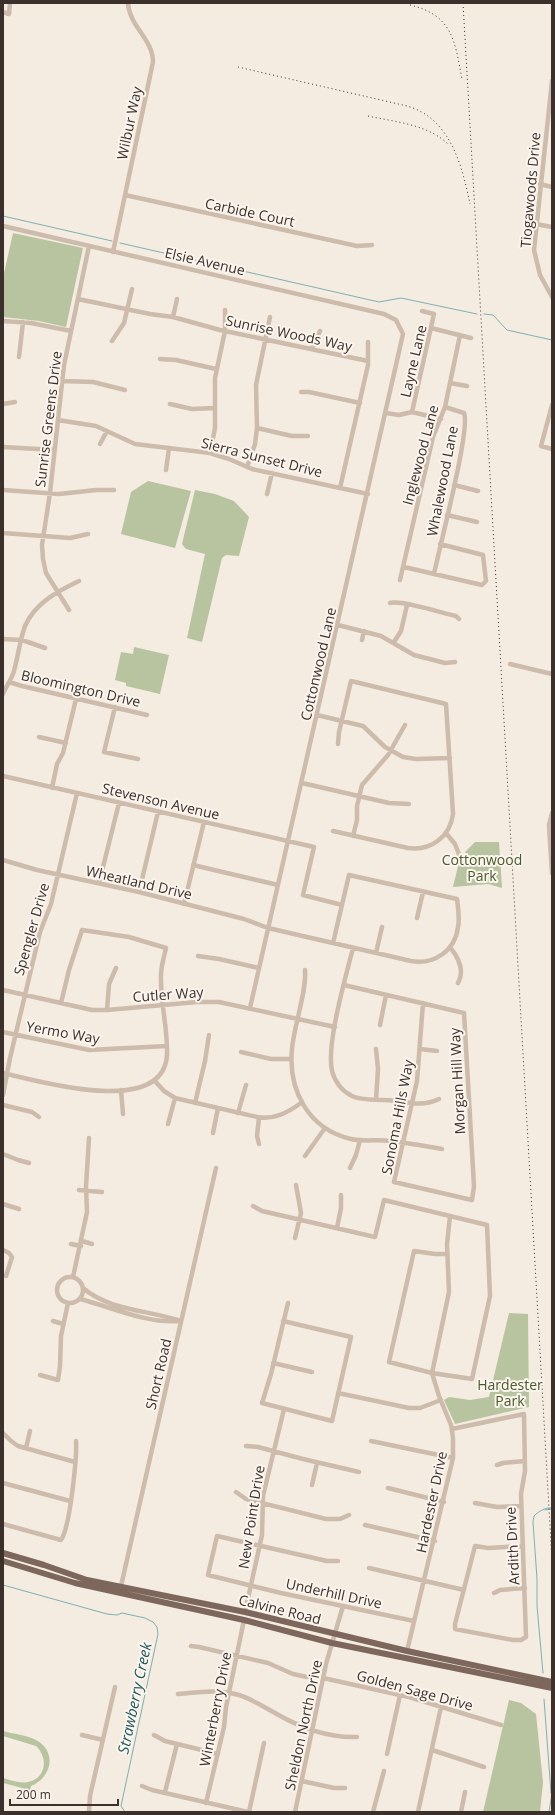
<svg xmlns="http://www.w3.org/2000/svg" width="555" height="1815" viewBox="0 0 555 1815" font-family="'Open Sans',sans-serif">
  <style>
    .green { fill: #b8c4a0 }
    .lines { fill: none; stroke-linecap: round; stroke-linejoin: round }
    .stream { stroke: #7fb0b2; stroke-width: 1 }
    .minor { stroke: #cdbbac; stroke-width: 4.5 }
    .major { stroke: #7d675c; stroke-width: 6 }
    .rail { stroke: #3b302b; stroke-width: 1; stroke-dasharray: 1 3; stroke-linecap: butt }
    .labels { text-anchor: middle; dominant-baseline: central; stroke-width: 4; stroke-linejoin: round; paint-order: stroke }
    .street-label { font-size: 14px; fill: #3b302b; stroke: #fbf5ee }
    .park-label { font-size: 14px; fill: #4a5a2e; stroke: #fbf5ee }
    .water-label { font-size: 15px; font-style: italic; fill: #1f5a5e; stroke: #fbf5ee }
  </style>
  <rect width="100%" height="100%" fill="#f4ebe1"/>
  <path class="green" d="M13,233L83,248L66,327L39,321L3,317V278Z
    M148,481L191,491L175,548L121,534L131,492Z
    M195,490L215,494L234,501L249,517L239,556L226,555L222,558L202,642L187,638L205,554L186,549L182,544Z
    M134,647L169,655L160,694L126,686V683L115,680L121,652L133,654Z
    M475,842H499L502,888L488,884L453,887L459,862L464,861L466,857L465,852Z
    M509,1313L528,1314L529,1407L455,1424L444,1400L449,1397L470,1400L489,1397Z
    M509,1700L521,1703L536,1714L543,1782L540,1812H483Z
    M3,1731C13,1734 27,1735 36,1740C58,1752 51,1778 31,1786L30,1790L3,1783V1778C11,1780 20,1784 28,1782C47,1778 48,1757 36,1746L3,1736Z"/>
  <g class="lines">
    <path class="stream" d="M3,216L112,241
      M120,243L379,302L401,298L477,314
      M484,314L493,315L507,330L552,340
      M545,1510L551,1509
      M3,1585L107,1614L117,1615L122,1613L145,1618L153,1622L157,1627L158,1634L121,1806L125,1812
      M543,1673L537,1606V1579L533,1522L534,1516C539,1511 546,1507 552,1508
      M544,1699L551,1793
      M549,1812L552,1793"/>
    <path class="minor" d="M3,12L9,14L10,3
      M552,81L534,250L540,275L552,297
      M540,184L552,187
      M125,195L357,246L372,245
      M536,224L552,227
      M3,226L384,314L396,320L403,334L250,1008
      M113,252L153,62C153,39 129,26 128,3
      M78,299L150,314L173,317L220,330L368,361
      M173,317L177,299
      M3,321L31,323L71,331
      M431,328L471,338
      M112,341L124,323L132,289
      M312,348L320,331
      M19,357L23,322
      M160,359L176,360L216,369
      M62,381L93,382L125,390
      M450,383L467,386
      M301,392H309L360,403
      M3,404L15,402
      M170,404L192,409L215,408
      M552,405L541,446L552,449
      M412,412L434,314L422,311
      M386,413L399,415L412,412L441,419
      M58,420L96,426L135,444L210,453L229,459L252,469L368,494
      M257,428L292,436H308
      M100,444L107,431
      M3,447L55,450
      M210,453L215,428V378L225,331V310
      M247,467L255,444L257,428L256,385L270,317
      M166,470L169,448
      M454,485L478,491
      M340,488L368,365V342
      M3,490L59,494L96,490H114
      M267,494L272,473
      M447,515L477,522
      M3,533L70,538L88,534
      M404,567L482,585L486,581L483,555L440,544
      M434,574C439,549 471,428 464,413L445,407
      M400,580L433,437L445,407L460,335
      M390,603C402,600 442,613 456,616L459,619
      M69,610L46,573L43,559L42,545L50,493L64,365L89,246
      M338,625L381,636L414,655L445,663L455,662
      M3,639L22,640L45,648
      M362,640L364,631
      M394,642L401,631L407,605
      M510,664L552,674
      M9,682L22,686L147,715
      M3,694C6,686 12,679 14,671C18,656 20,640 25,626C35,603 58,591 79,581
      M115,707L104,752L138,759
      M317,715L363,726L385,747L403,757L416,759L450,758
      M39,737L66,743
      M3,776L314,847L303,895L342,905
      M302,783L389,803L409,804
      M52,788L57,764L63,753L76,699
      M552,813L549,825L552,873
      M333,831L408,848C431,851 450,837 453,814L446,704L351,681L339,732L338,744
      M446,833L455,844L460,857
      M353,836L357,820V806L362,785L388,755L405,725
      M3,860L37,870L139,892L244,919L268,928L411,961C434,965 455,951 458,927C460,918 458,908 457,899L349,875L333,943
      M193,865L278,885
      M99,883L119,803
      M139,892L158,812
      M184,904L204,822
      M417,918L423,892
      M450,947C458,957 465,971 458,983
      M353,948C346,976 326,1044 332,1071C335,1082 342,1091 352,1096C363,1101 374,1099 385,1100C404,1101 421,1108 439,1099
      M376,953L382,927
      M198,956L219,959L259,968
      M305,970C307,991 294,1025 292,1049C288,1090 308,1129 351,1139C364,1142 377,1139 390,1141C408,1143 425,1146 442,1149
      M344,985L464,1013L474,1186L472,1200L394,1182L417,1081L423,1003
      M3,990L92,1010H107L197,1002H219L335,1027
      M107,1010L109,984L116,968
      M380,1025L386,995
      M3,1032L89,1050L167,1046
      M420,1049L437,1051
      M241,1052L271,1059H291
      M3,1073C38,1081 163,1118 167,1055C168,1028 160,1002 161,975C161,966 164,957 166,948L129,937L82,930L69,970L61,1003
      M154,1080L164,1091L175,1098L257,1117C274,1120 287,1113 301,1103
      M121,1090L123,1114
      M3,1095L10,1058L40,932L51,904L77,793
      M376,1100L378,1069L376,1049
      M195,1103L205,1061L209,1035
      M3,1105L32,1112L39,1117
      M238,1113L246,1085
      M168,1124L175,1098
      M213,1133L218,1108
      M259,1144L257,1136L259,1118
      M3,1154L18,1160L29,1163
      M305,1156L325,1128
      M350,1168L356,1155L360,1140
      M79,1190L102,1192
      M3,1204L19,1209
      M253,1206L262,1211L375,1237L384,1200L487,1225L490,1296L472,1379L432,1373L389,1362L414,1251L435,1254H447
      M337,1228L341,1208V1195
      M295,1238L301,1213L296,1185
      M82,1241L92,1244
      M71,1244L81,1246
      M3,1250L9,1253L12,1257L6,1276
      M57 1290a13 13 0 1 1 26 0a13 13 0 1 1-26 0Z
      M73,1277L87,1212L86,1186L89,1138
      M83,1288C110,1311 149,1310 181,1321
      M80,1299C111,1307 148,1324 179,1321
      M53,1321L63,1324
      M283,1321L351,1337L332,1421L262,1403L271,1374L288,1303
      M273,1363L312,1372
      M40,1375L58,1380L60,1366L61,1336L68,1303
      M338,1393L409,1408H420L441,1400
      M452,1429L524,1414L525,1471L521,1494L526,1637L521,1640H513L455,1629V1624L475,1546L488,1548L523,1546
      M3,1433L11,1441L18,1446L75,1462
      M371,1441L453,1458
      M246,1446L258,1447L303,1459L359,1472
      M26,1448L30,1431
      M497,1465L503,1463L525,1461
      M3,1483L70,1501
      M312,1485L317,1463
      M388,1488L444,1502
      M236,1492L246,1499L326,1519H340L349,1515
      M475,1503L497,1507L521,1506
      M3,1524L61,1540C70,1528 77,1457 76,1441
      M365,1525L435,1541
      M338,1561H327L217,1536L208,1575L281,1593L414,1621
      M369,1568L464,1590
      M121,1586L216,1168
      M494,1593L500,1590L525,1588
      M245,1612L262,1535L263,1496L284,1409
      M191,1646L199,1647L268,1663L293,1674L307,1677
      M407,1651L453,1458V1438L451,1425L439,1396L432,1373L449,1292L447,1244L450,1216
      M323,1678L409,1697L501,1725
      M178,1694C200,1692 218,1689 239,1695C252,1699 264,1707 275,1713C299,1727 329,1738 357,1737
      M82,1735L103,1740
      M154,1735L165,1741L218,1754
      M432,1750L484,1767
      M387,1754L400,1695
      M302,1781L334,1788H345
      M142,1786L152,1790L248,1812
      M165,1792L177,1744
      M206,1803L224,1727L226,1707L244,1620
      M89,1812L90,1796L115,1687
      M249,1812L264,1743
      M295,1812L326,1664L343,1606
      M373,1812L384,1771
      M418,1812L441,1707
      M461,1812L465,1792"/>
    <path class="major" d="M3,1553L44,1565L87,1580L245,1612L407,1651L552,1682
      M3,1561L75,1583L244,1620L332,1643L552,1688"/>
    <path class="rail" d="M463,3L552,1561
      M410,5C453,15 455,42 462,79
      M238,67L407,106C450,118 462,165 470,204
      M368,116C395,122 427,124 448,144"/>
  </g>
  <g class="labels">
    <g class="street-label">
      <text transform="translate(129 123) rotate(-78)">Wilbur Way</text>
      <text transform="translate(530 190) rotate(-85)">Tiogawoods Drive</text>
      <text transform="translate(250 212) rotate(12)">Carbide Court</text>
      <text transform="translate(205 261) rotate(13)">Elsie Avenue</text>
      <text transform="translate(289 333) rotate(12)">Sunrise Woods Way</text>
      <text transform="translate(413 361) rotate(-77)">Layne Lane</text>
      <text transform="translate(48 419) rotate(-83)">Sunrise Greens Drive</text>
      <text transform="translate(420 455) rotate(-75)">Inglewood Lane</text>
      <text transform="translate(262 457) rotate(14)">Sierra Sunset Drive</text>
      <text transform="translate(442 481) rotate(-79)">Whalewood Lane</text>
      <text transform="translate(318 664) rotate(-77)">Cottonwood Lane</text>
      <text transform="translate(81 688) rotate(13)">Bloomington Drive</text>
      <text transform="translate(161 801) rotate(13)">Stevenson Avenue</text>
      <text transform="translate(139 882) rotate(13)">Wheatland Drive</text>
      <text transform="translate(31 929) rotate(-74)">Spengler Drive</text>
      <text transform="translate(168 994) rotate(-4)">Cutler Way</text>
      <text transform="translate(63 1032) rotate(10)">Yermo Way</text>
      <text transform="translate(457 1081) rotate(-93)">Morgan Hill Way</text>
      <text transform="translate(397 1117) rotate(-79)">Sonoma Hills Way</text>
      <text transform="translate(158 1374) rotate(-77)">Short Road</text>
      <text transform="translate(431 1502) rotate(-78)">Hardester Drive</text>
      <text transform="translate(251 1517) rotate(-81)">New Point Drive</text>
      <text transform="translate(512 1546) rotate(-93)">Ardith Drive</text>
      <text transform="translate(334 1593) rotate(12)">Underhill Drive</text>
      <text transform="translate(280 1609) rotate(14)">Calvine Road</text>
      <text transform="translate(415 1690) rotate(15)">Golden Sage Drive</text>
      <text transform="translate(215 1709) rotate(-79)">Winterberry Drive</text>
      <text transform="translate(303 1725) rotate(-78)">Sheldon North Drive</text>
    </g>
    <g class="park-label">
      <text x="482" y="859">Cottonwood<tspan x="482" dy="16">Park</tspan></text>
      <text x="510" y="1384">Hardester<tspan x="510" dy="16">Park</tspan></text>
    </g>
    <g class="water-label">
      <text transform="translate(134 1698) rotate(-78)">Strawberry Creek</text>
    </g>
  </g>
  <rect width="555" height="1815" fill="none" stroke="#3b302b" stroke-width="8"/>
  <path d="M10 1799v6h108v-6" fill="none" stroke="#3b302b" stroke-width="2"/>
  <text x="16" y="1799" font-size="12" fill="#3b302b" stroke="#fbf5ee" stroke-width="3" paint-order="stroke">200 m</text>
</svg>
